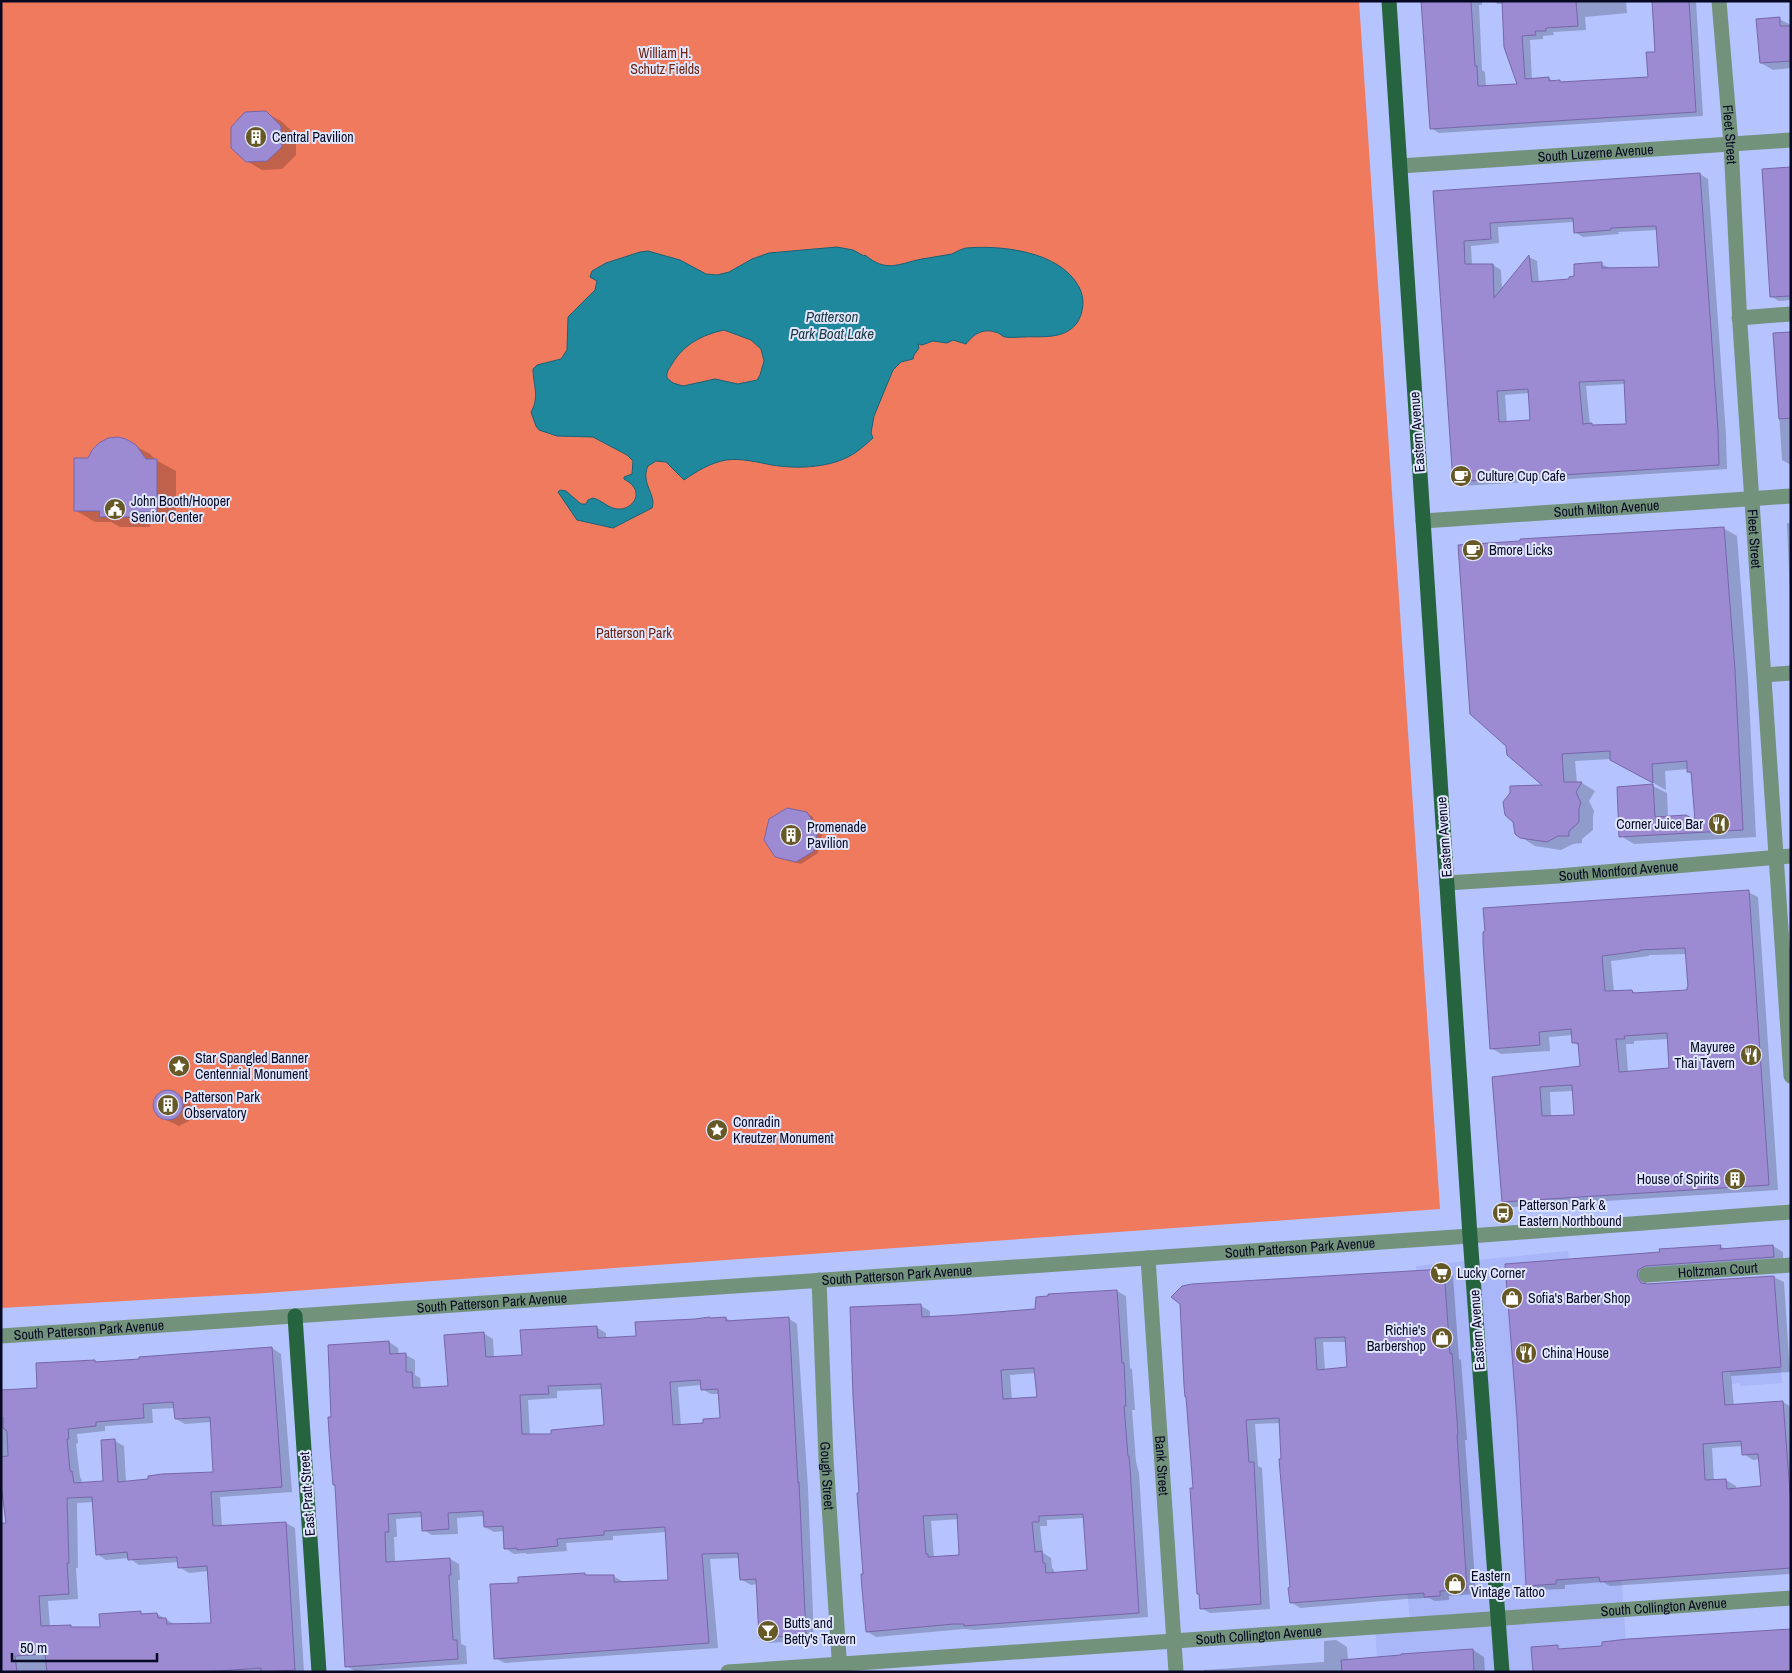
<svg xmlns="http://www.w3.org/2000/svg" width="1792" height="1673" viewBox="0 0 1792 1673" font-family="'Archivo Narrow',sans-serif">
  <style>
    .built { fill: #a9b6f7 }
    .green { fill: #f07a5e }
    .water { fill: #20889c; stroke: #186277; fill-rule: evenodd }
    .shadow { fill: #0003; fill-rule: evenodd }
    .building { fill: #9c8bd2; stroke: #76a; fill-rule: evenodd }
    .lines { fill: none; stroke-linecap: round; stroke-linejoin: round }
    .minor { stroke: #73927c; stroke-width: 15 }
    .major { stroke: #25643e; stroke-width: 15 }
    .labels { text-anchor: middle; dominant-baseline: central; stroke-width: 4; stroke-linejoin: round; paint-order: stroke }
    .park-label { font-size: 14px; fill: #6f2311; stroke: #e0e6fd }
    .street-label { font-size: 14px; fill: #070922; stroke: #e0e6fd }
    .poi-label { font-size: 14px; fill: #070922; stroke: #e0e6fd; text-anchor: start }
    .water-label { font-size: 15px; font-style: italic; fill: #1c3a40; stroke: #e0e6fd }
  </style>
  <rect width="100%" height="100%" fill="#b5c3fe"/>
  <path class="built" d="M1568,1251L1575,1325L1604,1323L1628,1672H1378L1375,1627L1410,1624L1388,1354L1422,1351L1416,1266Z
    M1781,1367L1782,1383L1740,1386V1383L1731,1384L1730,1371Z"/>
  <path class="green" d="M1,1H1359L1440,1209L265,1293L1,1308Z"/>
  <path class="water" d="M837,247L853,250L864,256L865,255C887,273 897,264 922,259C932,257 942,256 952,254C956,252 961,249 966,248C1001,245 1060,251 1079,287C1085,298 1084,312 1077,323C1064,340 1042,336 1024,337C1018,337 1010,338 1005,337C1001,336 999,332 995,332C982,328 973,335 966,344L953,340L947,343L933,341L922,345L918,344L919,348L914,355L913,359L901,362L893,370L874,416L871,433L873,438C865,445 858,452 848,457C826,468 796,469 772,465C756,462 742,458 726,460C710,463 697,471 684,480L666,462L656,461L648,466C640,483 657,495 652,508L613,528L577,520L558,492L560,490L566,491L581,504H586L588,500L593,498C602,500 609,509 618,509C630,510 642,497 633,486C631,483 627,481 624,479V477L632,474L633,461L627,455L593,437L557,436L539,430L536,426L531,412C540,397 533,384 533,369L537,365L561,359L567,350L568,317L595,290L597,281L590,277L592,271L606,263L640,252L648,251L680,260L706,274L717,275L729,272L752,259L769,253ZM724,330L751,340L761,349L764,361L760,375L757,380L738,384L715,379L683,386L673,383L667,378C666,372 669,369 672,364C684,344 702,335 724,330Z"/>
  <path class="shadow" d="M1423,1H1482V5H1479L1482,70L1485,72L1486,87L1519,85L1503,4H1498L1493,1H1626L1627,13L1585,17L1586,30L1553,32L1554,35L1543,36V39L1530,40L1532,80L1548,78L1555,82L1563,84L1649,78L1656,53L1653,1H1696L1703,116L1439,133L1431,128L1426,80H1428Z
    M1779,19L1791,25V68L1773,70L1761,63Z
    M266,113L281,121L296,135V155L282,169L262,170L247,161Z
    M1791,168V300L1779,301L1772,297Z
    M1700,174L1708,179L1726,435L1727,469L1462,486L1454,481L1434,192ZM1574,222L1575,232L1583,237L1619,234L1618,232L1657,230L1661,268H1610L1601,264L1571,281L1539,283L1537,261L1529,257L1502,291L1501,270L1493,265H1472L1471,246L1499,243L1498,227ZM1625,384L1627,425L1595,426L1590,425L1586,386ZM1530,393L1532,421L1507,423L1505,395Z
    M1791,333V465L1782,460L1774,334Z
    M130,443L150,454L156,460L176,471V522H150V527H120L111,522H95L75,510L89,459Z
    M1787,523H1791V599L1790,597Z
    M1723,528L1737,536L1748,678L1756,837L1634,844L1621,836L1653,786L1667,793L1668,817L1696,822L1692,774L1688,772V769L1665,771L1666,790L1611,759L1575,761L1577,783H1582L1595,791L1589,801L1594,811L1593,816V830L1582,839V843L1573,844L1561,850L1535,846L1521,837L1545,786L1507,745L1464,632L1459,546Z
    M807,814L812,816L822,834L818,853L801,864L781,859L776,857Z
    M1748,892L1758,897L1778,1190L1513,1207L1503,1201L1493,1079L1582,1067L1579,1046L1573,1042V1035L1549,1037L1550,1051L1501,1054L1491,1048L1484,933ZM1687,954L1690,989L1688,991L1637,994L1632,991L1614,992L1611,961L1649,956V955ZM1668,1039L1670,1070L1628,1072L1626,1044H1634V1041ZM1573,1091L1576,1116L1551,1117L1550,1092Z
    M167,1090L188,1100L193,1110L189,1121L179,1126L158,1116L153,1106L156,1095Z
    M1773,1246L1783,1252V1262L1646,1281L1647,1286L1774,1277L1784,1282L1790,1372L1731,1376L1734,1406L1783,1402L1791,1407V1574L1610,1586L1603,1582L1565,1585V1589L1537,1590L1527,1585L1515,1372L1507,1265L1661,1253V1250L1721,1247L1726,1249ZM1743,1446L1744,1454L1753,1460L1760,1459L1762,1487L1736,1489V1486L1726,1480L1714,1481L1712,1448Z
    M1444,1270L1453,1276L1459,1359L1461,1360L1466,1426L1467,1440H1465L1476,1594L1449,1596V1600L1435,1601L1429,1598L1406,1599L1300,1608L1291,1602L1280,1423L1255,1424L1258,1466L1262,1468L1270,1609L1210,1613L1201,1608L1187,1397ZM1323,1342H1346L1349,1369L1325,1370Z
    M1117,1291L1126,1296L1130,1368L1132,1369L1135,1410H1132L1136,1462L1139,1473L1148,1617L974,1630L964,1629L876,1637L868,1632L852,1308L921,1306L930,1311V1317L1036,1311ZM1036,1373L1038,1398L1012,1400L1010,1375ZM1085,1518L1089,1571L1054,1573V1570L1052,1568L1051,1558L1043,1553L1040,1526H1047V1520ZM959,1519L961,1557L934,1558L931,1521Z
    M726,1318L732,1322L788,1318L797,1324L808,1488L814,1640L769,1643L760,1637L757,1584L751,1585L742,1580L740,1558L710,1559L718,1648L505,1663L495,1658L520,1584L585,1574L589,1577L613,1576L622,1581L623,1583L669,1581L666,1532L613,1536V1540L566,1543L567,1551L527,1554L525,1553L514,1554L505,1548L504,1531L494,1532L485,1527L484,1516L457,1518L458,1534L432,1535L423,1530L422,1517L396,1519L397,1537H394L395,1562L450,1559L459,1564L460,1580H458L461,1644L466,1646L467,1664L355,1671L346,1666L332,1418L389,1342L398,1348L399,1355H406L415,1360V1375L420,1378L421,1389L449,1387L483,1333L493,1339L494,1358L523,1356L596,1327L606,1333V1339L637,1337ZM701,1385L702,1389L711,1394H720L721,1419L704,1424L681,1426L678,1387ZM602,1389L605,1426L553,1435L530,1436L528,1400L557,1398V1391Z
    M272,1348L281,1354L292,1492L220,1497L222,1527L286,1523L295,1528L304,1672H1L8,1524L4,1498H1V1391L38,1389L94,1361L98,1363ZM175,1408L176,1419L185,1424L212,1422L215,1474L126,1482L124,1446L115,1441L104,1482L82,1483L81,1478L80,1477L76,1444L78,1443L77,1434L105,1431V1426L153,1423L152,1409ZM94,1502L97,1554L106,1560L129,1558L139,1565L179,1562V1567L189,1573L208,1571L212,1624L176,1625L157,1614L144,1615L141,1613L101,1628L75,1629L70,1626L50,1627L48,1601L78,1599L76,1568H78L77,1503Z
    M1336,1640L1347,1647L1348,1660L1473,1650L1484,1657L1485,1672H1204V1670L1324,1662V1641Z"/>
  <path class="building" d="M1421,1H1471L1475,66H1477L1478,86L1517,84L1504,47L1502,1H1576L1578,26L1546,28V31H1535L1536,35L1522,36L1525,79L1549,77V81L1560,80V82L1648,77L1646,52H1655L1652,1H1689L1696,112L1430,129Z
    M1780,17V26H1791V61L1760,63L1756,19Z
    M266,111L281,126L282,147L267,161L246,162L231,148V127L245,112Z
    M1791,167V296L1770,297L1762,169Z
    M1700,173L1718,430L1719,465L1453,482L1433,191ZM1573,218L1574,233L1611,230V228L1656,226L1659,267L1602,268V262L1574,264V276L1569,277V279L1532,282L1529,255L1494,298L1493,264H1465L1464,241L1491,239L1490,223ZM1624,380L1626,424L1592,425V423L1583,424L1579,382ZM1528,389L1530,420L1499,422L1497,391Z
    M1791,332V418L1779,419L1773,333Z
    M118,437L126,439L136,445L146,459H157V512H131V517H99L100,511H74V458H88L92,450L99,443L108,438Z
    M1724,527L1735,670L1743,830L1619,837L1617,787L1653,784L1655,817L1686,815L1695,820L1691,772H1687V761L1652,764L1653,783L1610,760V751L1562,754L1564,782H1582L1576,792L1581,803L1579,808V822L1569,831V836H1558L1547,842L1520,838L1515,834L1513,822L1505,815L1503,802L1510,793V786L1542,785L1507,755L1506,746L1470,714L1458,545L1520,541V539Z
    M787,808L807,812L818,830L814,851L796,862L775,857L764,840L769,819Z
    M1749,890L1769,1185L1502,1202L1492,1077L1580,1066L1578,1043H1572L1571,1029L1539,1032L1540,1045L1490,1049L1483,943V932L1485,931L1483,908ZM1685,948L1688,987H1687V990L1633,993L1632,990L1605,991L1602,956L1640,951V950ZM1667,1033L1669,1068L1619,1072L1616,1039H1625L1624,1036ZM1572,1085L1574,1115L1542,1116L1540,1087Z
    M153 1105a15 15 0 1 1 30 0a15 15 0 1 1-30 0Z
    M1721,1245L1720,1249L1773,1245L1774,1257L1645,1266L1638,1270L1637,1276L1641,1283L1647,1284L1774,1276L1781,1367L1722,1372L1725,1405L1783,1401L1791,1505V1568L1600,1582L1599,1577L1556,1580V1584L1526,1586L1517,1418L1505,1264L1660,1252L1659,1249ZM1741,1441L1742,1455L1758,1454L1761,1486L1727,1489L1726,1479L1705,1480L1703,1444Z
    M1444,1269L1450,1354L1452,1353L1457,1420L1458,1435H1457L1467,1590L1440,1591V1596L1424,1597V1593L1396,1595L1290,1603L1288,1588L1290,1587L1279,1459H1281L1279,1418L1246,1420L1249,1462H1254L1261,1604L1200,1609L1199,1594H1197L1190,1488H1193L1186,1397H1185L1184,1385L1180,1304L1171,1297L1182,1286L1192,1284ZM1345,1337L1347,1367L1317,1370L1315,1338Z
    M1117,1290L1122,1363H1124L1126,1406H1124L1128,1456H1129L1130,1467L1139,1613L964,1626V1624H954L866,1632L862,1589L861,1574H863L857,1493H859L853,1396L850,1307L921,1304L922,1317L959,1315L1035,1309L1036,1297L1048,1296V1294ZM1034,1368L1037,1397L1003,1399L1001,1370ZM957,1514L959,1555L928,1557V1554H926L923,1516ZM1083,1514L1087,1570L1046,1573L1045,1563H1043L1042,1551L1035,1552L1032,1522H1039V1516Z
    M710,1317V1318L726,1317V1321L789,1317L798,1483L799,1482L806,1635L759,1638L756,1579L740,1580L738,1553L702,1554L709,1643L494,1659L490,1584L518,1583V1577L585,1573V1575H614V1582L668,1580L665,1527L604,1531V1535L557,1539L558,1546L517,1550V1548L504,1549L503,1526L484,1527L483,1511L448,1513L449,1529L422,1531L421,1512L388,1514L389,1532H385L386,1562L450,1558L451,1575H449L453,1640H457L458,1659L345,1667L335,1485H333L330,1448L328,1417H331L328,1345L389,1341L390,1354L406,1353V1372H412L413,1388L448,1386L444,1335L484,1332L486,1357L522,1355L520,1330L597,1326L598,1338L636,1336L635,1322L695,1319ZM700,1380L701,1390L718,1389L720,1418L703,1419V1423L673,1425L670,1382ZM601,1384L604,1425L551,1430V1434H522L520,1395L549,1394L548,1386Z
    M272,1347L282,1487L211,1492L213,1526L286,1522L295,1670L261,1672V1668L204,1672H47L45,1654L15,1656L17,1672H1V1523H6L1,1485V1457L8,1456L7,1431L3,1428V1417H1V1390L37,1388L36,1363L95,1360V1362L139,1359V1357ZM173,1402L175,1419L210,1417L213,1472L162,1474L148,1476V1479L118,1482L115,1439L101,1440L103,1481L74,1483L72,1471H70L67,1439H69L68,1429L96,1426V1422L144,1418L143,1404ZM92,1497L96,1555L127,1552L128,1560L177,1557L178,1568L207,1566L211,1623L167,1624L166,1618H158L157,1613L141,1614V1611L99,1614L100,1627H71V1625L41,1626L39,1596L69,1594L67,1563H69L67,1498Z
    M1791,1629V1672H1533L1531,1647L1558,1645V1649L1602,1646V1642L1628,1639Z
    M1473,1649L1474,1672H1342L1341,1660L1401,1655V1654Z"/>
  <g class="lines">
    <g class="minor">
      <path id="s1" d="M1719,1L1731,144L1740,325L1791,1076"/>
      <path id="s2" d="M1400,166L1791,140"/>
      <path d="M1739,318L1791,314"/>
      <path id="s3" d="M1423,521L1791,496"/>
      <path d="M1765,675L1791,673"/>
      <path id="s4" d="M1447,883L1558,876L1791,856"/>
      <path id="s5" d="M1148,1258L1176,1672"/>
      <path id="s6" d="M1646,1275L1791,1265"/>
      <path id="s7" d="M819,1280L826,1459L840,1672"/>
      <path id="s8" d="M1,1336L1470,1236L1791,1212"/>
      <path id="s9" d="M728,1672L1791,1598"/>
    </g>
    <path class="major" d="M1389,1L1470,1236L1502,1672
      M295,1316L319,1672"/>
  </g>
  <defs>
    <g id="building-disc" transform="scale(1.125)"><circle r="9.5" fill="#675926" stroke="#e0e6fd"/><path d="M-4-6H4V6H1V3H-1V6H-4ZM-2.5-4.3h1.7v1.8h-1.7ZM.8-4.3h1.7v1.8H.8ZM-2.5-1h1.7V.8h-1.7ZM.8-1h1.7V.8H.8Z" fill="#fff"/></g>
    <g id="cafe-disc" transform="scale(1.125)"><circle r="9.5" fill="#675926" stroke="#e0e6fd"/><path d="M-5.5-4.5H6V0H3Q3 3.5 0 3.5H-2.5Q-5.5 3.5-5.5 0ZM3-3.2v2h1.7v-2ZM-6 4.5H4V6H-6Z" fill="#fff"/></g>
    <g id="civic-disc" transform="scale(1.125)"><circle r="9.5" fill="#675926" stroke="#e0e6fd"/><path d="M-.6-6.5H3V-4.5H.6V-3L4-1V1h2V6H-6V1h2V-1L-.6-3ZM-1.2 2.5V6h2.4V2.5Z" fill="#fff"/></g>
    <g id="restaurant-disc" transform="scale(1.125)"><circle r="9.5" fill="#675926" stroke="#e0e6fd"/><path d="M-5-6h1v4h1v-4h1v4h1v-4h1v5L-1.5 .5V6h-2V.5L-5-1ZM5-6V6H3V1.5H1.5Q1.5-4 5-6Z" fill="#fff"/></g>
    <g id="sight-disc" transform="scale(1.125)"><circle r="9.5" fill="#675926" stroke="#e0e6fd"/><path d="M0-6L1.8-2.2L6-1.7L2.9 1.2L3.7 5.4L0 3.3L-3.7 5.4L-2.9 1.2L-6-1.7L-1.8-2.2Z" fill="#fff"/></g>
    <g id="bus-disc" transform="scale(1.125)"><circle r="9.5" fill="#675926" stroke="#e0e6fd"/><path d="M-5-6H5V4H4V6H2V4H-2V6H-4V4H-5ZM-3.5-4V0h7V-4ZM-3.5 1.2v1.5H-2V1.2ZM2 1.2v1.5H3.5V1.2Z" fill="#fff"/></g>
    <g id="supermarket-disc" transform="scale(1.125)"><circle r="9.5" fill="#675926" stroke="#e0e6fd"/><path d="M-6-5.5h2.5l.6 2H6L4.5 2H-2.5L-4.4-4H-6ZM-1.5 3.2a1.3 1.3 0 1 0 .1 0ZM3 3.2a1.3 1.3 0 1 0 .1 0Z" fill="#fff"/></g>
    <g id="shop-disc" transform="scale(1.125)"><circle r="9.5" fill="#675926" stroke="#e0e6fd"/><path d="M-5-2.5h2.3a2.7 3.5 0 0 1 5.4 0H5L5.5 6h-11ZM-1.5-2.5h3a1.5 2.3 0 0 0-3 0Z" fill="#fff"/></g>
    <g id="bar-disc" transform="scale(1.125)"><circle r="9.5" fill="#675926" stroke="#e0e6fd"/><path d="M-6-5H6L.8 .8V4.5H3.5V6h-7V4.5H-.8V.8Z" fill="#fff"/></g>
  </defs>
  <g fill-rule="evenodd">
    <use href="#building-disc" x="256" y="137"/>
    <use href="#cafe-disc" x="1461" y="476"/>
    <use href="#civic-disc" x="115" y="509"/>
    <use href="#cafe-disc" x="1473" y="550"/>
    <use href="#restaurant-disc" x="1719" y="824"/>
    <use href="#building-disc" x="791" y="835"/>
    <use href="#restaurant-disc" x="1751" y="1055"/>
    <use href="#sight-disc" x="179" y="1066"/>
    <use href="#building-disc" x="168" y="1105"/>
    <use href="#sight-disc" x="717" y="1130"/>
    <use href="#building-disc" x="1735" y="1179"/>
    <use href="#bus-disc" x="1503" y="1213"/>
    <use href="#supermarket-disc" x="1441" y="1273"/>
    <use href="#shop-disc" x="1512" y="1298"/>
    <use href="#shop-disc" x="1442" y="1338"/>
    <use href="#restaurant-disc" x="1526" y="1353"/>
    <use href="#shop-disc" x="1455" y="1584"/>
    <use href="#bar-disc" x="768" y="1631"/>
  </g>
  <g class="labels">
    <g class="park-label">
      <text x="665" y="53">William H.<tspan x="665" dy="16">Schutz Fields</tspan></text>
      <text x="634" y="633">Patterson Park</text>
    </g>
    <g class="street-label">
      <text stroke="none"><textPath href="#s1" startOffset="134">Fleet Street</textPath></text>
      <text stroke="none"><textPath href="#s2" startOffset="196">South Luzerne Avenue</textPath></text>
      <text transform="translate(1417 432) rotate(-94)">Eastern Avenue</text>
      <text stroke="none"><textPath href="#s3" startOffset="184">South Milton Avenue</textPath></text>
      <text stroke="none"><textPath href="#s1" startOffset="539">Fleet Street</textPath></text>
      <text transform="translate(1444 837) rotate(-94)">Eastern Avenue</text>
      <text stroke="none"><textPath href="#s4" startOffset="172">South Montford Avenue</textPath></text>
      <text stroke="none"><textPath href="#s8" startOffset="1302">South Patterson Park Avenue</textPath></text>
      <text stroke="none"><textPath href="#s6" startOffset="72">Holtzman Court</textPath></text>
      <text stroke="none"><textPath href="#s8" startOffset="898">South Patterson Park Avenue</textPath></text>
      <text stroke="none"><textPath href="#s8" startOffset="492">South Patterson Park Avenue</textPath></text>
      <text stroke="none"><textPath href="#s8" startOffset="88">South Patterson Park Avenue</textPath></text>
      <text transform="translate(1477 1330) rotate(-94)">Eastern Avenue</text>
      <text stroke="none"><textPath href="#s5" startOffset="208">Bank Street</textPath></text>
      <text stroke="none"><textPath href="#s7" startOffset="196">Gough Street</textPath></text>
      <text transform="translate(307 1494) rotate(-94)">East Pratt Street</text>
      <text stroke="none"><textPath href="#s9" startOffset="938">South Collington Avenue</textPath></text>
      <text stroke="none"><textPath href="#s9" startOffset="532">South Collington Avenue</textPath></text>
    </g>
    <g class="poi-label">
      <text x="272" y="137">Central Pavilion</text>
      <text x="1477" y="476">Culture Cup Cafe</text>
      <text x="131" y="501">John Booth/Hooper<tspan x="131" dy="16">Senior Center</tspan></text>
      <text x="1489" y="550">Bmore Licks</text>
      <text x="1703" y="824" text-anchor="end">Corner Juice Bar</text>
      <text x="807" y="827">Promenade<tspan x="807" dy="16">Pavilion</tspan></text>
      <text x="1735" y="1047" text-anchor="end">Mayuree<tspan x="1735" dy="16">Thai Tavern</tspan></text>
      <text x="195" y="1058">Star Spangled Banner<tspan x="195" dy="16">Centennial Monument</tspan></text>
      <text x="184" y="1097">Patterson Park<tspan x="184" dy="16">Observatory</tspan></text>
      <text x="733" y="1122">Conradin<tspan x="733" dy="16">Kreutzer Monument</tspan></text>
      <text x="1719" y="1179" text-anchor="end">House of Spirits</text>
      <text x="1519" y="1205">Patterson Park &amp;<tspan x="1519" dy="16">Eastern Northbound</tspan></text>
      <text x="1457" y="1273">Lucky Corner</text>
      <text x="1528" y="1298">Sofia's Barber Shop</text>
      <text x="1426" y="1330" text-anchor="end">Richie's<tspan x="1426" dy="16">Barbershop</tspan></text>
      <text x="1542" y="1353">China House</text>
      <text x="1471" y="1576">Eastern<tspan x="1471" dy="16">Vintage Tattoo</tspan></text>
      <text x="784" y="1623">Butts and<tspan x="784" dy="16">Betty's Tavern</tspan></text>
    </g>
    <g class="water-label">
      <text x="832" y="316">Patterson<tspan x="832" dy="17">Park Boat Lake</tspan></text>
    </g>
  </g>
  <rect width="1792" height="1673" fill="none" stroke="#070922" stroke-width="5"/>
  <path d="M12 1653v8h145v-8" fill="none" stroke="#070922" stroke-width="2.5"/>
  <text x="20" y="1653" font-size="15" fill="#070922" stroke="#e0e6fd" stroke-width="4" paint-order="stroke">50 m</text>
</svg>
